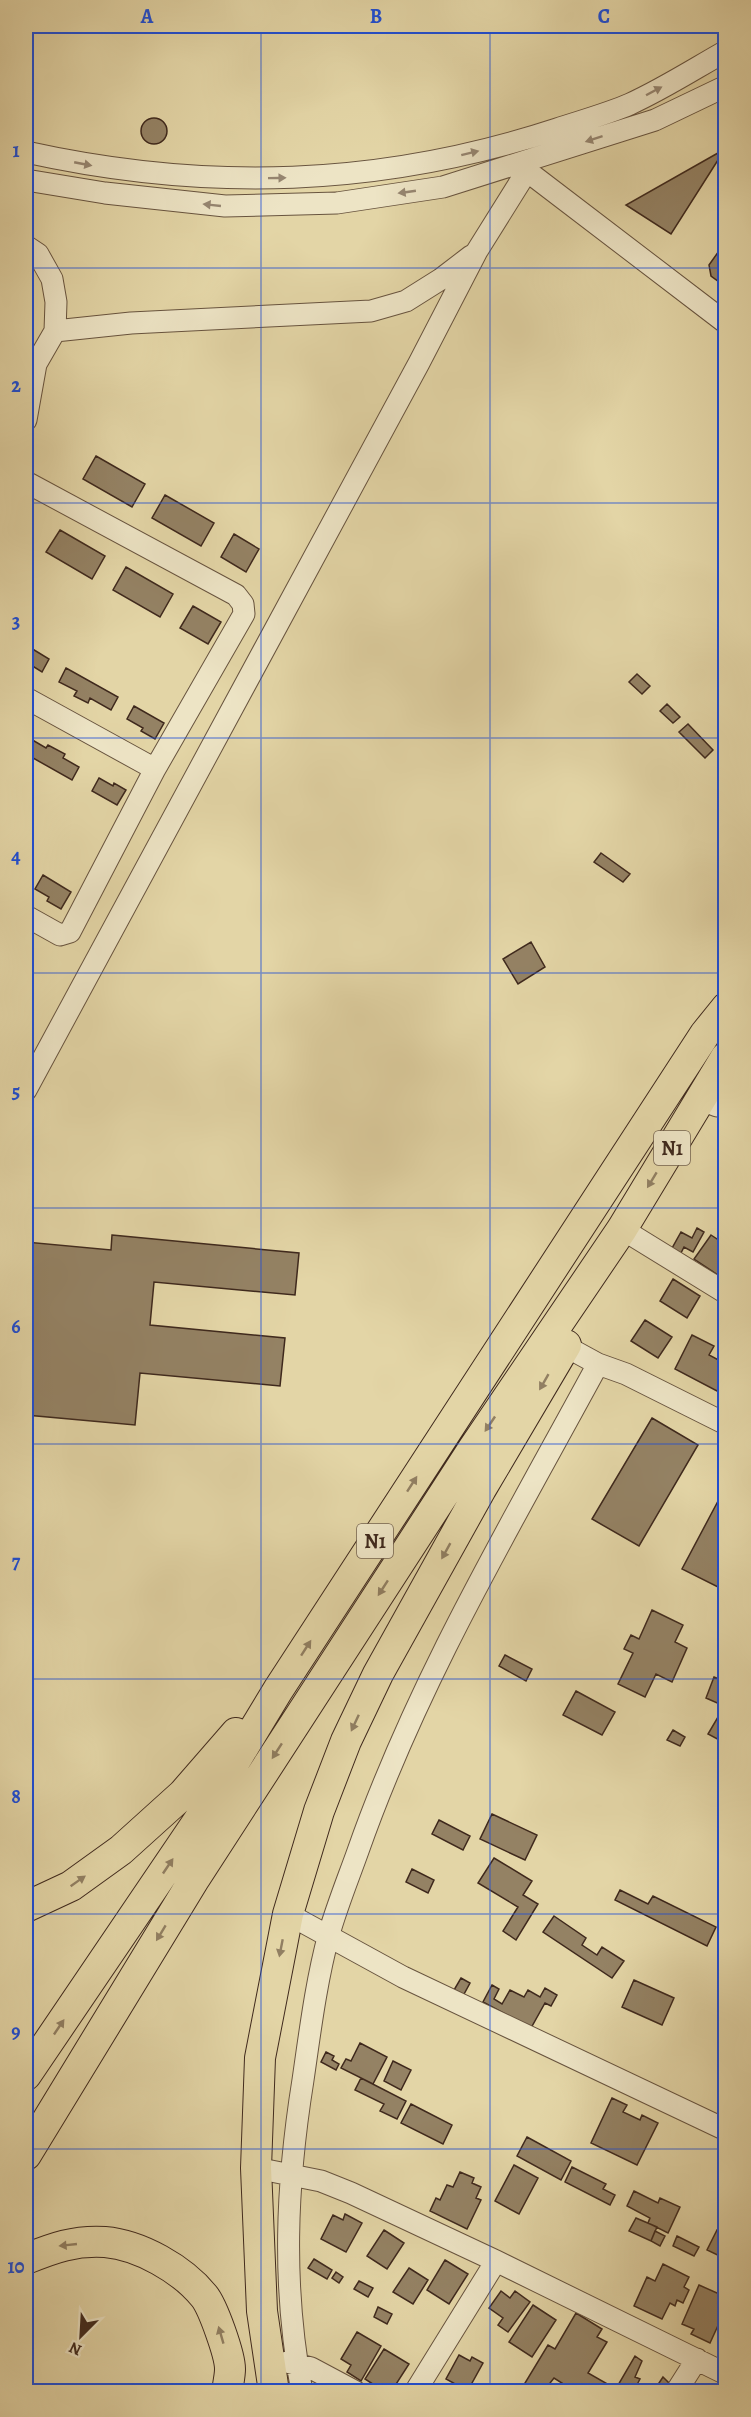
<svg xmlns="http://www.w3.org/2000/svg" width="751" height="2417" viewBox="0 0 751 2417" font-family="Alegreya,serif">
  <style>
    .building { fill: #948264; stroke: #3f291d; stroke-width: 1.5 }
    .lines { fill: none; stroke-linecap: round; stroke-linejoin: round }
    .minor-casing { stroke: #68543f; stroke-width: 23 }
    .highway-casing { stroke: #3f291d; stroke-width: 32 }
    .minor { stroke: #ede4c5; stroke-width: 21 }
    .highway { stroke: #e3d5a6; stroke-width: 30 }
    .oneway { fill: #968671 }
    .oneway2 { fill: #917f62 }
    .grid { fill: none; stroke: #1d4ed8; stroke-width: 1.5; stroke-opacity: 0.55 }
    .labels { text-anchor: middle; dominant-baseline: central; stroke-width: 5; stroke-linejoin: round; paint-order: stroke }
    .shield { fill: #ede4c5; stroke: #73614f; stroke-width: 1.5 }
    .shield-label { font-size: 20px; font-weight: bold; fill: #3f291d }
    .neatline { fill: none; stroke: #1d4ed8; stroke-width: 2 }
    .grid-label { font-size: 20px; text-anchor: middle; font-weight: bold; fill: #1d4ed8 }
  </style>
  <rect width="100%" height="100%" fill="#e3d5a6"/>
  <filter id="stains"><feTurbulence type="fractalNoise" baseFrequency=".00333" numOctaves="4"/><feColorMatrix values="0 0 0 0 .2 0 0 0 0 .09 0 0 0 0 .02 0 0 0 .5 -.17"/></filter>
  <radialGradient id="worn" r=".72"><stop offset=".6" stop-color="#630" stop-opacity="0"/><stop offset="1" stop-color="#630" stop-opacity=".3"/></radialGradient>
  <path class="building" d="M141 131a13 13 0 1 1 26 0a13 13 0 1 1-26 0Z
    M725,149L671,234L626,205Z
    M726,241V287L711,276L709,265Z
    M96,456L145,484L132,507L83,479Z
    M165,495L214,523L201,546L152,518Z
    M60,530L105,556L92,579L46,552Z
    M234,534L259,549L246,572L221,557Z
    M126,567L173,594L160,617L113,590Z
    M193,606L221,622L208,644L180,628Z
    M26,645L49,659L42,672L26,662Z
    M66,668L118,697L111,710L90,698L88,703L74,696L77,691L59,682Z
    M637,674L650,686L642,694L629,682Z
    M667,704L680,717L673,723L660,711Z
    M134,706L164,723L155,739L141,731L143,728L127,719Z
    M688,724L713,750L705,758L679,732Z
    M29,738L46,748L48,745L65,754L63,758L79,767L72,780L26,754V744Z
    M99,778L113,786L114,783L126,790L117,805L92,791Z
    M601,853L630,874L623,882L594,862Z
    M43,875L71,892L61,909L47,901L49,897L35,889Z
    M531,942L545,967L518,984L503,959Z
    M697,1228L704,1232L693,1252L684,1247L680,1255L671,1250L681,1232L692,1238Z
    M112,1235L299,1253L295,1295L154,1282L150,1325L285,1338L280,1386L140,1373L135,1425L26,1415V1332L29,1297H26V1242L111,1250Z
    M711,1235L726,1245V1265L718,1275L694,1259Z
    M673,1279L700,1296L687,1318L660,1301Z
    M645,1320L672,1337L658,1358L631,1341Z
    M692,1335L714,1346L709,1355L726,1364V1375L717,1391L675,1369Z
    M652,1418L698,1445L639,1546L592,1519Z
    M726,1486V1591L682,1569Z
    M652,1610L683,1625L675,1642L687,1648L672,1682L656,1674L645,1697L618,1684L633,1653L624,1649L631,1635L639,1639Z
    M505,1655L532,1669L526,1681L499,1666Z
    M714,1677L726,1682L724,1706L706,1698Z
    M576,1691L615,1712L602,1735L563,1715Z
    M718,1717L726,1721L725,1743L708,1734Z
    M673,1730L685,1737L680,1746L667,1740Z
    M492,1814L537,1835L525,1860L480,1839Z
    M439,1820L470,1836L463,1850L432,1834Z
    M494,1858L532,1881L523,1895L538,1904L516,1940L503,1931L518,1907L478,1883Z
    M412,1869L434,1880L428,1893L406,1882Z
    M620,1890L648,1904L653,1896L716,1927L707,1946L615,1900Z
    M554,1916L586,1938L582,1945L597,1955L602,1947L624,1961L612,1978L543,1932Z
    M461,1978L470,1983L463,1996L454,1990Z
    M634,1980L674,1998L662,2025L622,2007Z
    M492,1985L499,1989L494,1999L502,2004L510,1990L524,1997L528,1990L540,1997L545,1988L557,1995L551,2006L545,2003L531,2028L483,2002Z
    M360,2043L387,2057L373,2084L341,2068L346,2059L351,2061Z
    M326,2052L334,2056L332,2060L339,2064L336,2070L321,2062Z
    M393,2061L411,2070L401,2090L384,2081Z
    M361,2078L406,2101L397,2119L380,2111L384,2104L355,2090Z
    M612,2098L627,2105L623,2112L640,2120L642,2115L658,2123L637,2165L591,2143Z
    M411,2104L452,2125L443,2144L401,2123Z
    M527,2137L571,2161L561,2180L517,2156Z
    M514,2165L538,2178L519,2214L495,2201Z
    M572,2167L606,2184L603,2189L615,2195L610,2205L565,2182Z
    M460,2172L474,2178L472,2183L481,2187L476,2198L481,2200L467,2229L430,2211L436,2198L440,2200L447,2185L453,2187Z
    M634,2191L658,2203L660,2198L680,2207L668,2233L648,2223L650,2218L627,2206Z
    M345,2214L362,2223L346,2252L321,2239L333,2215L343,2220Z
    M636,2218L657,2227L651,2241L629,2231Z
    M384,2230L404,2243L387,2269L367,2256Z
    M717,2230L726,2234V2259L707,2250Z
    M655,2231L665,2236L660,2246L651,2241Z
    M677,2236L699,2247L694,2256L673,2246Z
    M314,2259L332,2270L327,2279L308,2268Z
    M445,2260L468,2274L449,2304L427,2290Z
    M726,2263V2281L718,2277Z
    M663,2264L689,2277L684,2287L689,2290L683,2303L677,2300L675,2306L670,2303L662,2319L634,2306L647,2277L655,2281Z
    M409,2268L428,2280L413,2304L393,2292Z
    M336,2272L343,2277L339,2283L332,2278Z
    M359,2281L373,2288L368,2297L354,2289Z
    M699,2285L726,2297V2308L710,2343L691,2334L694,2329L682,2324Z
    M501,2291L510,2298L515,2291L530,2302L508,2332L498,2325L503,2318L489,2308Z
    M533,2305L556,2320L532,2357L509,2342Z
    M378,2307L392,2314L387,2324L374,2317Z
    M576,2313L602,2329L597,2337L607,2342L588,2373L611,2386L608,2392H576L554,2378L543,2392H539L525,2383L548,2345L555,2349Z
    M357,2332L381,2346L361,2381L347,2372L351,2365L341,2359Z
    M384,2349L409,2364L391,2392H385L365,2379Z
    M459,2355L470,2361L472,2357L483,2363L467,2392H456L459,2386L446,2379Z
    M635,2356L642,2361L635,2377L640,2379L633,2392H614Z
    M663,2377L671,2385L667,2392H653Z"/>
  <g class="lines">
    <g class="minor-casing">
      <path id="minor" d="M26,152C207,192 380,187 557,129C581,121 607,114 630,104C663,89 694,69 726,51
        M527,171L726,323
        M26,180L105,193L225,206L337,203L443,187L655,120L726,86
        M26,246L38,254L52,279L56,302L55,331
        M26,420L36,364L55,331L131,323L371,311L406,301L441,279L471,256
        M26,482L236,595L243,604L244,614L155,769L70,932L60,935L26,916
        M26,698L155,769
        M26,1090L419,363L477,251L527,171L521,163
        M701,1100L717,1106H726
        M622,1229L726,1293
        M565,1346L598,1364
        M288,1914L403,1977L726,2130
        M256,2168L321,2181L351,2193L496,2261L726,2374
        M287,2362L311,2368L356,2392
        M302,2392C282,2286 286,2186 303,2080C310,2032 316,1982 329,1934C337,1906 348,1879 358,1851C418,1680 512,1523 598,1364L626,1374L726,1424
        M415,2392L496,2261
        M676,2392L697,2359"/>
    </g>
    <g class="highway-casing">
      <path id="highway" d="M26,1907L71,1886L121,1850L183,1794L236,1733
        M26,2075L203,1814L278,1690L705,1034L726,1008
        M26,2155L195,1878L473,1449L622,1229L726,1057
        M26,2259C53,2248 75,2240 105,2242C140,2245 182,2269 204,2296C213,2307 230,2355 230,2369C230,2376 228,2384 227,2392
        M274,2392L262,2311L256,2168L260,2058L288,1914L319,1811L346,1741L378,1674L481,1489L566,1345"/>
    </g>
    <use href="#minor" class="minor"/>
    <use href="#highway" class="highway"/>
  </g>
  <defs><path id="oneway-solid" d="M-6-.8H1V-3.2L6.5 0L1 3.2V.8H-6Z" transform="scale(1.5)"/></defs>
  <g class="oneway">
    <use href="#oneway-solid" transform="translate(654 91) rotate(-28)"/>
    <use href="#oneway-solid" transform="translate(594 139) rotate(162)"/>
    <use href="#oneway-solid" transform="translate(470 153) rotate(-14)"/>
    <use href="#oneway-solid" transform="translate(83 164) rotate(11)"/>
    <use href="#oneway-solid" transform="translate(277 178) rotate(-1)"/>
    <use href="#oneway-solid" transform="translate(407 192) rotate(172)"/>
    <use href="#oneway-solid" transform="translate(212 205) rotate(-174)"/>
  </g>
  <g class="oneway2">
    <use href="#oneway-solid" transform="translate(652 1180) rotate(121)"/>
    <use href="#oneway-solid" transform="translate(544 1382) rotate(120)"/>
    <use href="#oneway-solid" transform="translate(490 1424) rotate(124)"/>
    <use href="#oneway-solid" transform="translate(412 1484) rotate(-57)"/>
    <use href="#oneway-solid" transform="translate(446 1551) rotate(119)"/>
    <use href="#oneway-solid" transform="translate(383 1588) rotate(123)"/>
    <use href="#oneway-solid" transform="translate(306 1648) rotate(-57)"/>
    <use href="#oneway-solid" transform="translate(355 1723) rotate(115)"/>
    <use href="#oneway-solid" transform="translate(277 1751) rotate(123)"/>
    <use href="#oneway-solid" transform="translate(168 1866) rotate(-56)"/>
    <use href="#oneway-solid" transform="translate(78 1881) rotate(-35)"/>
    <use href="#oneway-solid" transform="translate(161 1933) rotate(121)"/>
    <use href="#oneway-solid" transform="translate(281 1948) rotate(101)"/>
    <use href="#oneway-solid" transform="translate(59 2027) rotate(-56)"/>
    <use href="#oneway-solid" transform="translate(68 2245) rotate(174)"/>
    <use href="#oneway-solid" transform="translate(221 2335) rotate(-106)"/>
  </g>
  <path class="grid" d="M261,26V2392M490,26V2392M26,268H726M26,503H726M26,738H726M26,973H726M26,1208H726M26,1444H726M26,1679H726M26,1914H726M26,2149H726"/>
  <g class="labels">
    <g class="shield">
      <rect x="654" y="1131" width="36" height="34" rx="4.5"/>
      <rect x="357" y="1524" width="36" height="34" rx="4.5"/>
    </g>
    <g class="shield-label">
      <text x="672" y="1148">N1</text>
      <text x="375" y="1541">N1</text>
    </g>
  </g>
  <rect width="751" height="2417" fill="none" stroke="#e3d5a6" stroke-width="66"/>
  <g transform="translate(81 2336) rotate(204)" stroke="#ede4c5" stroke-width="4.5" paint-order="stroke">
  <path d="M0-4.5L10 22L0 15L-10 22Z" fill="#3f291d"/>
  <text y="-9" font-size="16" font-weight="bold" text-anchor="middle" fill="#3f291d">N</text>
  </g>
  <rect x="33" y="33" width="685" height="2351" class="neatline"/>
  <g class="grid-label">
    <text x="147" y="23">A</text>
    <text x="376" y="23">B</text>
    <text x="604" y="23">C</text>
    <text x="16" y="157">1</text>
    <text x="16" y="392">2</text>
    <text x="16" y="628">3</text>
    <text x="16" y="863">4</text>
    <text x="16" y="1098">5</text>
    <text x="16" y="1333">6</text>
    <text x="16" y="1568">7</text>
    <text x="16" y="1803">8</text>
    <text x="16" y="2038">9</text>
    <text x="16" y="2273">10</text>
  </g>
  <rect width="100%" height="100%" filter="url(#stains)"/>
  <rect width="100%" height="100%" fill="url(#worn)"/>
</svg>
